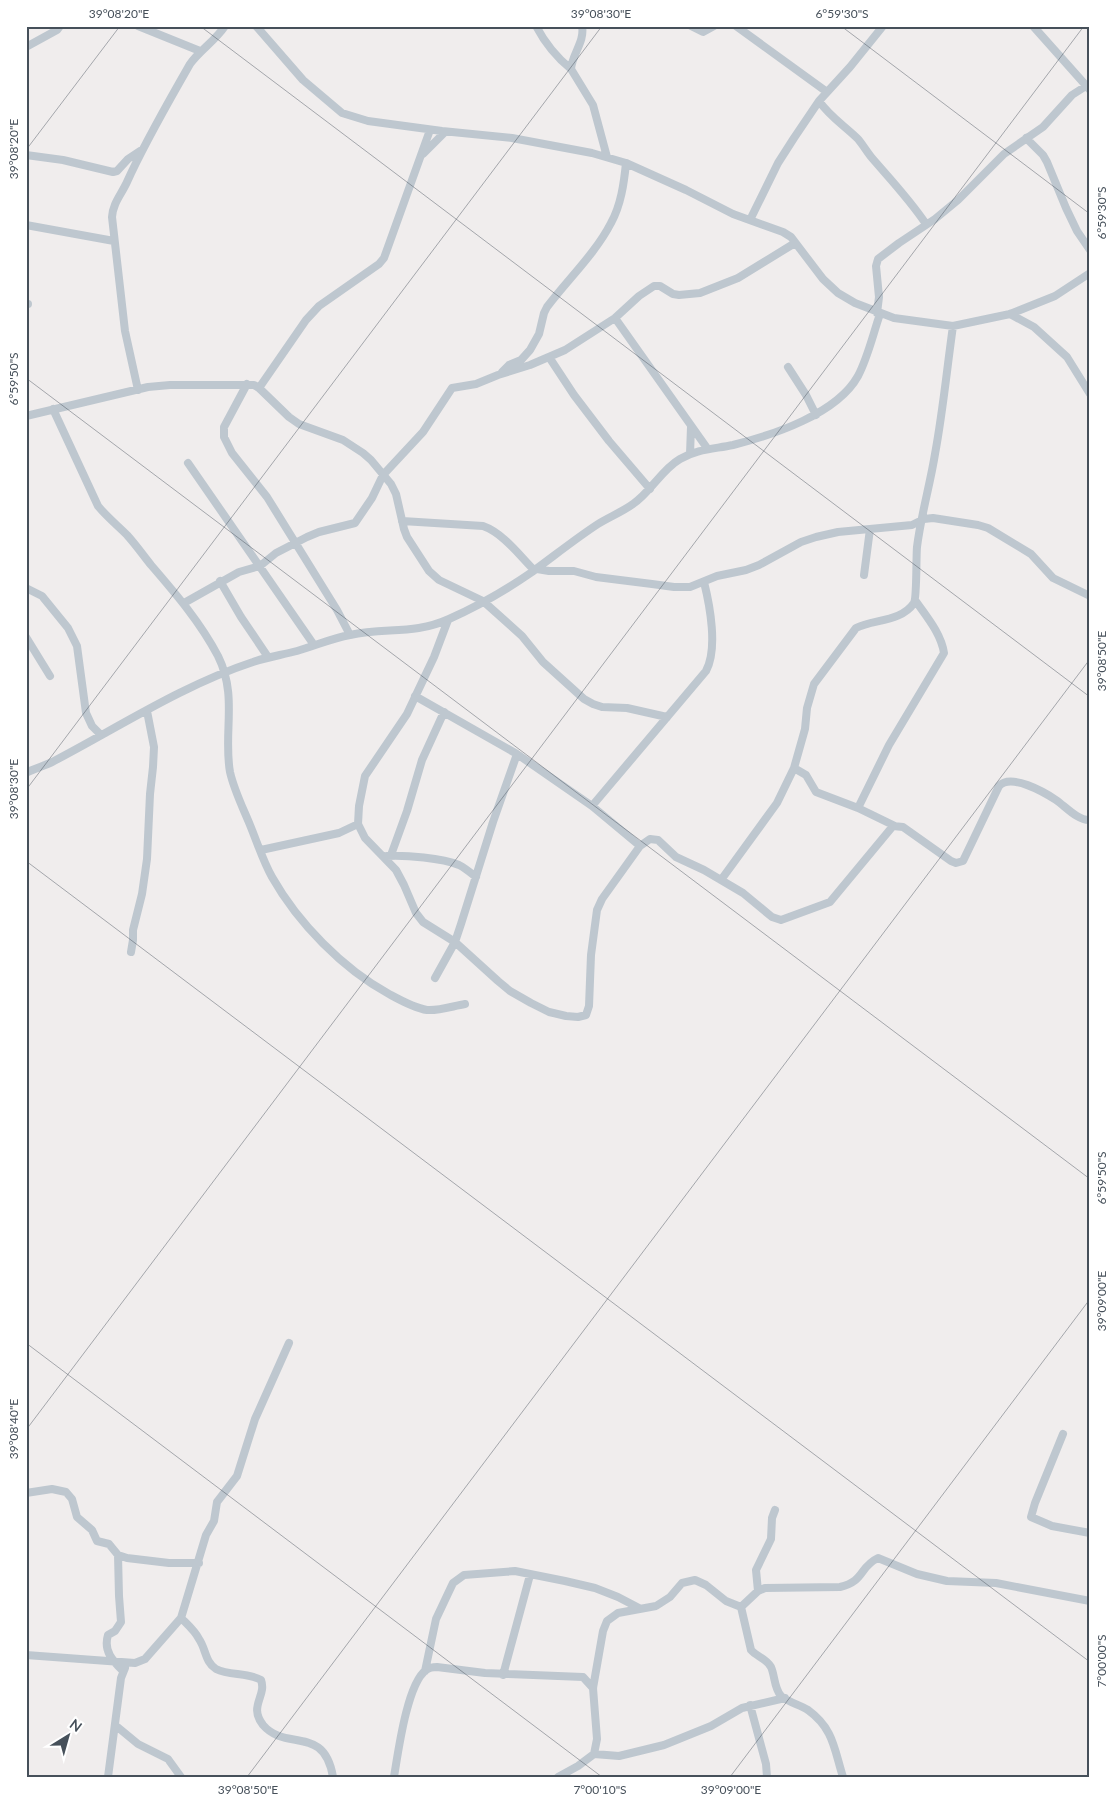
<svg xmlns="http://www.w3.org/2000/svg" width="1116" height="1803" viewBox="0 0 1116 1803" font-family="Lato,sans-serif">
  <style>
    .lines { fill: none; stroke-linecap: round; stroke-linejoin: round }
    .street { stroke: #bec7cf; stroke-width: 8 }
    .ticks { fill: none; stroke: #46505a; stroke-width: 1; stroke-opacity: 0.45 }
    .neatline { fill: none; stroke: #46505a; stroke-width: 2 }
    .ticks-label { font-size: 12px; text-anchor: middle; fill: #46505a }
  </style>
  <rect width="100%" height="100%" fill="#f0eded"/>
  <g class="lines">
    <path class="street" d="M138,26L200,51
      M256,26L303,80L342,113L368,121L442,131L512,138L592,153L626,163L686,190L733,214L783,232L791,237L823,279L838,293L855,303L894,318L953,326L1010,314L1055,296L1090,273
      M536,26C545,43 556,57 571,69
      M582,26C585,42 572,54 571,69L593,105L607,157
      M691,26L703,32L714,26
      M736,26L827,92
      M1033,26L1090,90
      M26,47L57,30L60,26
      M819,101C830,117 845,126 858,139C863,145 867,152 872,158C891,180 910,200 926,224
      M1026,138L1043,155L1047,162L1066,208L1077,231L1090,250
      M423,154L445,132
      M26,155L63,160L113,172L117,171L128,159L140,151
      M750,220L778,163L794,138L819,101L850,67L883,26
      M26,225L114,241
      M26,304H28
      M877,313L879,297L876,266L878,259L899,243L935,219L958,200L1004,154L1043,127L1072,95L1086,86
      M1010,314L1034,327L1067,357L1090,394
      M615,318L707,448
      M549,357L574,395L609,441L650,489
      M788,367L806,395L816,415
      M502,372L509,365L521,360L530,350L539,334L544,313L547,307C568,279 595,254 611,223C621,205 624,183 626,163
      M247,384L224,427V437L232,453L267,497L337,610L350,635
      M259,388L306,320L319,306L379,264L384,258L430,130
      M138,390L125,331L112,217C113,203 121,195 127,182C145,142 168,103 190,64C200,50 215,41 225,26
      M53,409L98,506C107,517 117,525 127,535C136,545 143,555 151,565C176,594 200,622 218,656C238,696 223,733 230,772C234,790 243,808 250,825C257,842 263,861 272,877C298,923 343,969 389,994C400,1000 414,1008 427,1010C439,1011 453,1006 465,1004
      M26,416L148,387L170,385H254L259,388L289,417L299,424L343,440L363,453L371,460L391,484L396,494L404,529L407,537L429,571L439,580L483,601L522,636L543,662L584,699L593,704L602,707L627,708L667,717
      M690,454L691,427
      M188,463L314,645
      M402,521L483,526C503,533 519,555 534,570
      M537,569L549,571H574L596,577L652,584L674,587H690L717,576L746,570L759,565L801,542L816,537L838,532L912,525L924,519L933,518L978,525L988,528L1031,554L1053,578L1090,596
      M864,575L870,529
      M220,581L241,617L268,657
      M26,588L42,596L68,628L77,646L86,713L92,726L101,735
      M184,603L239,572L260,566L276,553L307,537L319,532L355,523L372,498L383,475L423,432L452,388L476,384L498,375L530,365L565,350L615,318L639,296L654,286H660L673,294L679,295L700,293L738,278L795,243
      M448,620L434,657L407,714L365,776L359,806L358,824L365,838L396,870L404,885L416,913L423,922L455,942L498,981L510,991L531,1003L549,1012L566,1016L578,1017L586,1015L589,1006L591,955L597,910L602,899L640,846L650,839L658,840L676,857L704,870L743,893L772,917L781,920L830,902L893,826L903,827L951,861L956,863L963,861L999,786C1011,773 1044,792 1056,800C1065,806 1078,821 1090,820
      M26,637L50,676
      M415,696L517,754L592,806L640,846
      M794,768L806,775L816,792L858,808L895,826
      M26,773C35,768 45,766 54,761C119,727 183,685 253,662C267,657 282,655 297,651C315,646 332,638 350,635C385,627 414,635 449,619C478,606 506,590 532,572C554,556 575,539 598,524C609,517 622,512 633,504C651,492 661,470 680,459C697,449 714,449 733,445C773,435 837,414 858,376C868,357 873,334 880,314
      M592,806L706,671C718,649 710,606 704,582
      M858,808L889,745L944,653C941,633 926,616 915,600
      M261,850L339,833L358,824
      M391,855L407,811L422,760L444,712
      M387,856C406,855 442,858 459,865C465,868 471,873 476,877
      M721,880L777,803L794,768L805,729L807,708L814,684L856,628C874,619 901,622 914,603C917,597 916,557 917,547C921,515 930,485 935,454C943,411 947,368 953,326
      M131,952L133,940V930L142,894L147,859L150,794L153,767L154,747L147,711
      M435,978L455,942L461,924L493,822L517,754
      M1063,1434L1035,1503L1031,1517L1052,1526L1090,1533
      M26,1493L52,1489L66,1492L72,1499L77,1517L92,1530L97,1541L109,1544L118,1555L127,1558L169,1563H199
      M118,1555L119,1596L121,1622L115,1631L108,1635C103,1651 113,1661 123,1671
      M758,1591L756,1570L771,1539L772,1518L775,1510
      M741,1607L751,1650C757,1657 766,1658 771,1667C775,1676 774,1688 781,1696C788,1702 800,1705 808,1710C834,1729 834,1749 843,1777
      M181,1618C188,1625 195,1631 199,1639C206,1649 205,1662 216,1669C230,1676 247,1672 261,1680C267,1696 248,1706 263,1725C286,1752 324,1724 333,1777
      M26,1655L135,1663L145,1659L181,1618L206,1535L214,1521L217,1502L237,1476L255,1419L289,1343
      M425,1671L436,1619L453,1583L464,1575L515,1571L565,1581L595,1588L618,1597L639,1608
      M503,1675L530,1575
      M750,1705L766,1764L767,1777
      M115,1725L138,1744L168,1759L181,1777
      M594,1754L619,1756L664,1745L711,1726L742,1708L785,1698
      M108,1777L121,1678L125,1668
      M394,1777C398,1753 407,1684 426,1670C430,1667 433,1667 437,1667L485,1673L583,1677L593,1688
      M558,1777L578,1766L594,1754L597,1739L593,1688L603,1631L607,1621L618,1613L656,1606L670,1597L682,1583L695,1580L706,1585L726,1601L741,1607L758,1591L765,1588L840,1587C865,1581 859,1567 878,1558L917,1574L947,1581L996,1583L1090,1601"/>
  </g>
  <path class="ticks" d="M200,26L1090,697M841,26L1090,214M26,150L120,26M26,378L1090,1179M26,790L602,26M26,861L1090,1662M26,1343L602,1777M26,1430L1084,26M247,1777L1090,659M730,1777L1090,1299"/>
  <rect width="1116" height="1803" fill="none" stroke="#ffffff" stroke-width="55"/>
  <g transform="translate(68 1736) rotate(37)" stroke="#ffffff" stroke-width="4" paint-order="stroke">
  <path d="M0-4L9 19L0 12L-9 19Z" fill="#46505a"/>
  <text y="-8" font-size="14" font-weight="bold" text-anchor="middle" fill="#46505a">N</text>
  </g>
  <rect x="28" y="28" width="1060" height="1748" class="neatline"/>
  <g class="ticks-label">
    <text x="119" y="18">39°08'20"E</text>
    <text x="601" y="18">39°08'30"E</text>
    <text x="842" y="18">6°59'30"S</text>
    <text transform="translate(14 149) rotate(-90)" y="4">39°08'20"E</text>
    <text transform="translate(1102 213) rotate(-90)" y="4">6°59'30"S</text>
    <text transform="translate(14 379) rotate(-90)" y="4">6°59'50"S</text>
    <text transform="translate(1102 661) rotate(-90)" y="4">39°08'50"E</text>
    <text transform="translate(14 789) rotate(-90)" y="4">39°08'30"E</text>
    <text transform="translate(1102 1178) rotate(-90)" y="4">6°59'50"S</text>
    <text transform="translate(1102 1301) rotate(-90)" y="4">39°09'00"E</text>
    <text transform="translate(14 1429) rotate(-90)" y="4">39°08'40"E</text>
    <text transform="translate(1102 1661) rotate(-90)" y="4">7°00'00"S</text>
    <text x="248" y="1794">39°08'50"E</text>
    <text x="600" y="1794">7°00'10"S</text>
    <text x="731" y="1794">39°09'00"E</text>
  </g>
</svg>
